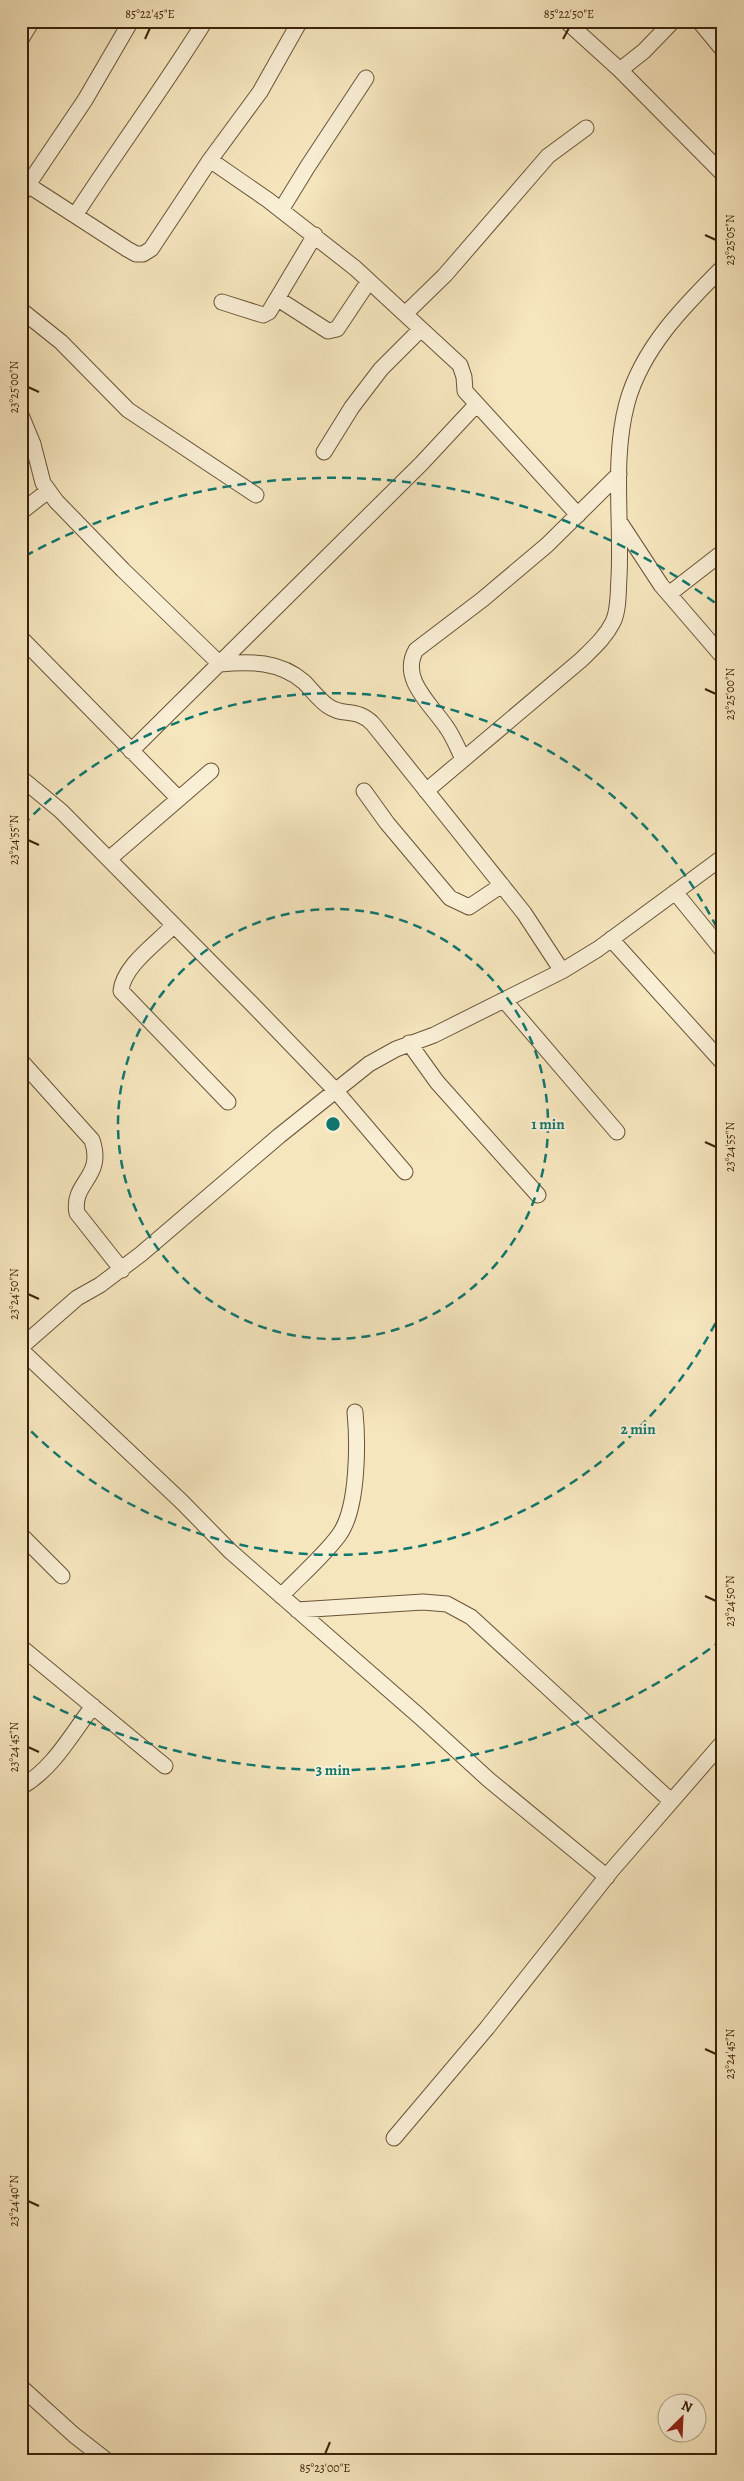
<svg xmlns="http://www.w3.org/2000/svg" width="744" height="2481" viewBox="0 0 744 2481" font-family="Alegreya,serif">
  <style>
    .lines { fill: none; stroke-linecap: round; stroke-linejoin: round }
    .minor-casing { stroke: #6a5337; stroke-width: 17 }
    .minor { stroke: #f9efd5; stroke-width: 15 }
    .ticks { fill: none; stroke: #3b220a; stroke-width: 2 }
    .ring { fill: none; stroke: #0f766e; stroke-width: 2.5; stroke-dasharray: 9 6 }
    .centre { fill: #0f766e; stroke: #f9efd5; stroke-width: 2.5 }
    .ring-label { font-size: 15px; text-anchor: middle; font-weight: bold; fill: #0f766e; stroke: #f9efd5; stroke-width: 4.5; stroke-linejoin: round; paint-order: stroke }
    .neatline { fill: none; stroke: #3b220a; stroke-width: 2 }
    .ticks-label { font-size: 12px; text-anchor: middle; fill: #3b220a }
  </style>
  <rect width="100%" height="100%" fill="#f6e6be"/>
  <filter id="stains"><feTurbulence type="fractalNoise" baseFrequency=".004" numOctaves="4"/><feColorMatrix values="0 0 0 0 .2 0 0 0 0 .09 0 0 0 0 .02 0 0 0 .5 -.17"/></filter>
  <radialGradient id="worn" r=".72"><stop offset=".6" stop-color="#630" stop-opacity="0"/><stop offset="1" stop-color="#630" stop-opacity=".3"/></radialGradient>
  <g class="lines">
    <g class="minor-casing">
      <path id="minor" d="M566,21L620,70L723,174
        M699,21L723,50
        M21,39L32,21
        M620,70L644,51L673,21
        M210,160L268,200L355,268L460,365L464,377L465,391L578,515
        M28,185L127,249L136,254H143L151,249L210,160L260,92L300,21
        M21,195L85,100L131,21
        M281,210L308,166L366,78
        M76,214C118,149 164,87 205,21
        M278,299L328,331L337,329L369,281
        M222,302L263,315L269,312L315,235
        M21,310L61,342L128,410L256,495
        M405,314L445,275L548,156L586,128
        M21,415L33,444L43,483L56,501L123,570L220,664C250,661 280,661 304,682C312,690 319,700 328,706C343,717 357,707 373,724L524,913L562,971
        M324,452L352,407L381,369L421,329
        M21,512L48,491
        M621,524L661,585L723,657
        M669,594L723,552
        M21,638L179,799
        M131,751L421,464L476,405
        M463,759C458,749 454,738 447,728C432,705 399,679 416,650L483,599L547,545L619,474
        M21,778L61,811L252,1004L335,1090L405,1172
        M364,791L387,823L450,898L469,907L502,885
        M426,791L581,660C593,648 605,638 613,622C619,610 618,591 619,577C622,520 612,459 627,403C642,348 684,306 723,267
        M109,859L211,771
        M675,892L723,951
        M174,925C157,943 123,966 121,991L228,1102
        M611,939L723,1063
        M504,1000L617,1132
        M409,1043L437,1082L538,1195
        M21,1061L92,1140C105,1178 71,1182 77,1213L122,1270
        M21,1347L77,1298L100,1285L141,1254L279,1136L369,1064L396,1049L434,1035L562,971L598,949L723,857
        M21,1350L182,1502L230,1551L419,1716L489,1780L607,1877
        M21,1535L62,1576
        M281,1596C297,1579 330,1550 341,1532C358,1505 358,1443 355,1412
        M297,1610L423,1602L447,1604L471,1617L671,1801
        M21,1647L165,1766
        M21,1787C53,1769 71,1735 93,1706
        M394,2138L487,2028L611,1871L723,1742
        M21,2387L74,2435L106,2460"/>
    </g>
    <use href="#minor" class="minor"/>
  </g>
  <path class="ticks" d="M145,39L150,28M563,39L569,28M705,235L716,240M28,387L39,392M705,689L716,694M28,840L39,845M705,1142L716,1147M28,1294L39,1299M705,1596L716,1601M28,1747L39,1752M705,2049L716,2054M28,2201L39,2206M325,2454L330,2442"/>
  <g class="ring">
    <circle cx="333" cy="1124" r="215"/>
    <path d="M722 1310A431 431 0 0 1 23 1423M23 825A431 431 0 0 1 722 938"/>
    <path d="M722 1640A646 646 0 0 1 25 1692M25 556A646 646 0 0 1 722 608"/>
  </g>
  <circle cx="333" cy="1124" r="8" class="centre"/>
  <g class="ring-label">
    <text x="548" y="1129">1 min</text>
    <text x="638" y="1434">2 min</text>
    <text x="333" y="1775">3 min</text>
  </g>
  <rect width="744" height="2481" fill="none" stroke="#f6e6be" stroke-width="55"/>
  <g transform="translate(682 2418) rotate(24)"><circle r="24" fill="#f9efd5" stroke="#ad9d84"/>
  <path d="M0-4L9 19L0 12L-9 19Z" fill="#8f2418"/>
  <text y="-8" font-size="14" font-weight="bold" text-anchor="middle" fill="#3b220a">N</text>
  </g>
  <rect x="28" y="28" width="688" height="2426" class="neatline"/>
  <g class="ticks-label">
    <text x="150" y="18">85°22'45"E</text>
    <text x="569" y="18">85°22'50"E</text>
    <text transform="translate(730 240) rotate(-90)" y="4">23°25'05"N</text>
    <text transform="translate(14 387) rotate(-90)" y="4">23°25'00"N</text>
    <text transform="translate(730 694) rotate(-90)" y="4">23°25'00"N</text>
    <text transform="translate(14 840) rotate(-90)" y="4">23°24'55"N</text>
    <text transform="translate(730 1147) rotate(-90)" y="4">23°24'55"N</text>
    <text transform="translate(14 1294) rotate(-90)" y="4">23°24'50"N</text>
    <text transform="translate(730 1601) rotate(-90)" y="4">23°24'50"N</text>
    <text transform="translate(14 1747) rotate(-90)" y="4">23°24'45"N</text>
    <text transform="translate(730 2054) rotate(-90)" y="4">23°24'45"N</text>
    <text transform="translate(14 2201) rotate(-90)" y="4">23°24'40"N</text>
    <text x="325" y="2472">85°23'00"E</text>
  </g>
  <rect width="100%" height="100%" filter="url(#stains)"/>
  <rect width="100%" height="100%" fill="url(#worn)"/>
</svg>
